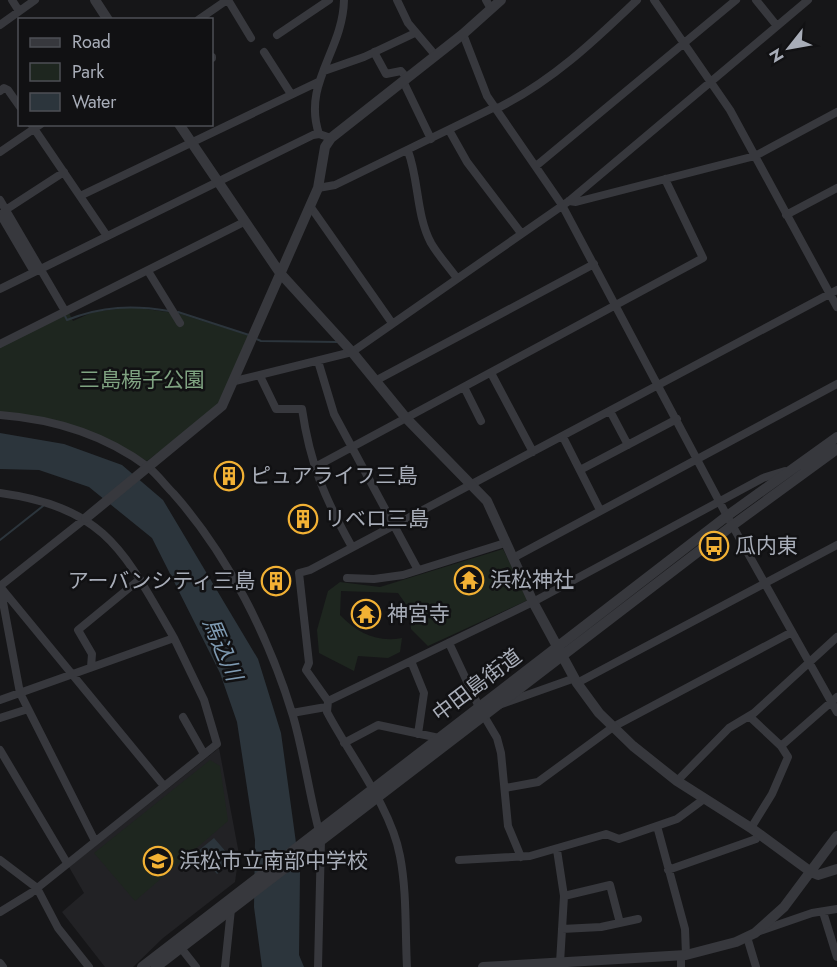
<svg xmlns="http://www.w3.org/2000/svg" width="837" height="967" viewBox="0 0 837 967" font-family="Jost,'Noto Sans JP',sans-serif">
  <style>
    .built { fill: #222225 }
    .green { fill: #1e261f }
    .water { fill: #2c353c }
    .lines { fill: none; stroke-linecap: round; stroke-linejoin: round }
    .stream { stroke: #2c353c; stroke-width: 2 }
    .minor { stroke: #37383d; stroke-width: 8 }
    .tertiary { stroke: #37383d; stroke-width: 10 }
    .labels { text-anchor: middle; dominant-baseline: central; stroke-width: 5; stroke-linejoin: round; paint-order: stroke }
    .park-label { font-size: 21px; fill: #7fa381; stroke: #111113 }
    .poi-label { font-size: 21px; fill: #a8adb8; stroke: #111113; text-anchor: start }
    .street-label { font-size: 21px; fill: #a8adb8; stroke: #111113 }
    .water-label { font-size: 22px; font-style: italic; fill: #7f9bb3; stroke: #111113 }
  </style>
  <rect width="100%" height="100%" fill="#161618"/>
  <path class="built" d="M219,748L239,854L235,882L163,938L133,967H105L62,912L84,893L69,867Z"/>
  <path class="green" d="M132,307L181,314L250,336L216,408L147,461L111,442L0,412V347L69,313L73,321L93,312Z
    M503,549L528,600L428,646L411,629L410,610L398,593L341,591L340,615C357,633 378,643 402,638L400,652L388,658L358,656L354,671L319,653L317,630L328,591L340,582L380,587Z
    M210,760L220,766L228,821L135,901L94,853Z"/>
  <path class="water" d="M0,433L64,444L122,465L163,500L258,659L281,733L300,872L299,955L304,967H262L254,907L255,840L237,722L220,673L152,538L89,487L39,470L0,469Z
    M214,838L234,861L217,874L198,851Z"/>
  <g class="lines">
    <path class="stream" d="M178,312L249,335
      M65,316L67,320C102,306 133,305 169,311
      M254,338L261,341L338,342
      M0,540L43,506"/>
    <path class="minor" d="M12,0L19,11
      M228,0L251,38
      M397,0L408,23L436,56
      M486,0L491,9
      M654,0L730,110L837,307
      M756,0L777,26
      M198,20L227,0
      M0,25L35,0
      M463,34L487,96L562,205L727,516L837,712
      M277,35L329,0
      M264,52L291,94
      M374,52L386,74L401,71L407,78
      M212,57V58
      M324,71L364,57L415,33
      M403,81L431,139
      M0,91L4,88L8,90L20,107
      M496,109C551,82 593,42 637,0
      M31,124L107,236
      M449,130L467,162L521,233
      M319,134C302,83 343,51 344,0
      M408,151C419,180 416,215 431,243C438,255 448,266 456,277
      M0,152L41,124
      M536,166L736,0
      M318,188L335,185L495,107
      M80,196L318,82
      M0,200L65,311
      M569,201L576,202L755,156L837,112
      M310,206L392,323
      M7,209L64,172
      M0,214L34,272
      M786,215L837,188
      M148,271L180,323
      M0,289L313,135L319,134L331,138
      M0,344L244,222
      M318,361L334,414L418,570
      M491,373L533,452
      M260,376L276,409H302C310,464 325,499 352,547
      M235,381L352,352L569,201L808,0
      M375,381L594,264
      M464,387L481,421
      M610,411L628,445
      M0,415C53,419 105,435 148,467C157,474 165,485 173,493C228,555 269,637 293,716C304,754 309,793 319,831
      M563,437L600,510
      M315,467L703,258L665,179
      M580,470L677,419
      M0,493C107,508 124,552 174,638
      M513,558L837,384
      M347,578L374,579L403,575L505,543
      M0,586L20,693L95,841
      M0,586L86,518
      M2,589L164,786
      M449,643L479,707
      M411,661L424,693L418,734
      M91,667L92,654L78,630L140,579
      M577,683L837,545
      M0,700L174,638L204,700L217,744L31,893L0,912
      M328,701L533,602L763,478L785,471
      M499,705L575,678
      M292,713L326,707
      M484,716L497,738L501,753L508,826L521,857
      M749,716L781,746L788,757L772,794L751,828
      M183,717L204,754
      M0,718L28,709
      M344,743L378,725L439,738
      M781,746L837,697
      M0,750L67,863
      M677,781L729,728L754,713L837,637
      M505,788L538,782L613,727L792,632
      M657,826L685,929L686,955
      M557,850L564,896L560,963
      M0,860L37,888L58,928L89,967
      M459,860L530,856L606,834L619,839L677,819L704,799
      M668,870L756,839L758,834
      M564,896L610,885L620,923
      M823,912L837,957
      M562,929L601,927L638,919
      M757,932L812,913L837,909
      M747,937L756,967
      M181,948L196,967
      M681,956V967
      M0,963L3,967
      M225,967L231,909
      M318,967L321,840
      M407,967C405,931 407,892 400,856C391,807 350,756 327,712L328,701L306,670L309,663L299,573L310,570L837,290"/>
    <path class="tertiary" d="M95,0L108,20
      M179,124L280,273L352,352L406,418L487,501L533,602L577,683L599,713L633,746L677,781L751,828L811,872L818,875L837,869
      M86,518L222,406L318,188L325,147L331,138L463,34L501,0
      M142,967L727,516L837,437
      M156,967L733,525L837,449
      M483,967L686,955L736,942L755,933L784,907L837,836"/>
  </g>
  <defs>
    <g id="building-ring" transform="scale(1.5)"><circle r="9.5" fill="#111113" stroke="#f2b134" stroke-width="1.5"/><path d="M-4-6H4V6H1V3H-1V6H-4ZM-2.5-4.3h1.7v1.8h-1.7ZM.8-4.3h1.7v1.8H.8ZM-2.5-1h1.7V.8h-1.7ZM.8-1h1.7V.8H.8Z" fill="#f2b134"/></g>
    <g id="bus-ring" transform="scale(1.5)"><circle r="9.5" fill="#111113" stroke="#f2b134" stroke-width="1.5"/><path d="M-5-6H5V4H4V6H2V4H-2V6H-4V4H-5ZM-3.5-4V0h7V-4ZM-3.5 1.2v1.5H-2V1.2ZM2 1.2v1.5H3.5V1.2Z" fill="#f2b134"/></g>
    <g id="temple-ring" transform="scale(1.5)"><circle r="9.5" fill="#111113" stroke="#f2b134" stroke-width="1.5"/><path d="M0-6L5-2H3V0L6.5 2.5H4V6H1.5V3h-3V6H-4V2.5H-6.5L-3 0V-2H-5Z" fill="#f2b134"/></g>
    <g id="school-ring" transform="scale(1.5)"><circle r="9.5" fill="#111113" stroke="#f2b134" stroke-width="1.5"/><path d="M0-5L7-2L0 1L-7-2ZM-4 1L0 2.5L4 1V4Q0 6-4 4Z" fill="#f2b134"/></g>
  </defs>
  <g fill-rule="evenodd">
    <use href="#building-ring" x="229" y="476"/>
    <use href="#building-ring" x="303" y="519"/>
    <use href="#bus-ring" x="714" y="546"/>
    <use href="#temple-ring" x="469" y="580"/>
    <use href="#building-ring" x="276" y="581"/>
    <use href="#temple-ring" x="366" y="614"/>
    <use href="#school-ring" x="158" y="861"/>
  </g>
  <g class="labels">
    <g class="park-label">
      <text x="142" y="380">三島楊子公園</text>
    </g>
    <g class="poi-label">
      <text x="250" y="476">ピュアライフ三島</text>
      <text x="324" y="519">リベロ三島</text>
      <text x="735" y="546">瓜内東</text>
      <text x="490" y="580">浜松神社</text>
      <text x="255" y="581" text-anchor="end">アーバンシティ三島</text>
      <text x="387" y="614">神宮寺</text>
      <text x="179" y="861">浜松市立南部中学校</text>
    </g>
    <g class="street-label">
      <text transform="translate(477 685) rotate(-37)">中田島街道</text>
    </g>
    <g class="water-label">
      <text transform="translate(223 649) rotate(67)">馬込川</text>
    </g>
  </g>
  <rect x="18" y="18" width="195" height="108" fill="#111113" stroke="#4d4f55" stroke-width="1.5"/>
  <rect x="30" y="38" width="30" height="9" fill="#37383d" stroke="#4d4f55" stroke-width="1.5"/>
  <text x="72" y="48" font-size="18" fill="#a8adb8">Road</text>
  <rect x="30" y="63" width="30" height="18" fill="#1e261f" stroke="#4d4f55" stroke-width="1.5"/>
  <text x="72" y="78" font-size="18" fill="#a8adb8">Park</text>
  <rect x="30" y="93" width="30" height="18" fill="#2c353c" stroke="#4d4f55" stroke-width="1.5"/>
  <text x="72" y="108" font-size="18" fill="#a8adb8">Water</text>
  <g transform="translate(789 48) rotate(239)" stroke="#111113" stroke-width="4.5" paint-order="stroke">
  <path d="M0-4.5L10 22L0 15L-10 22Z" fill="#a8adb8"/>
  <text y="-9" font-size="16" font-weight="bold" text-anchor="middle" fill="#a8adb8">N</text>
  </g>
</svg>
